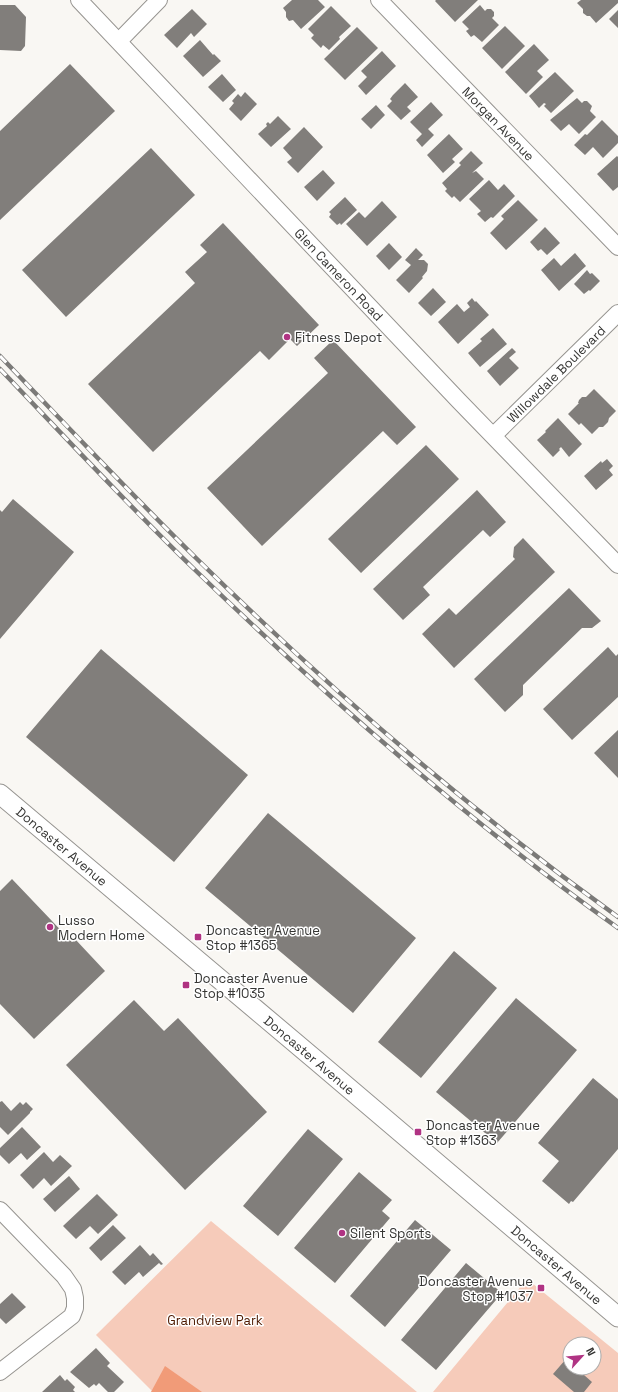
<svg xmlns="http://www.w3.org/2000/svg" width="618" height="1392" viewBox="0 0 618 1392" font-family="'Space Grotesk',sans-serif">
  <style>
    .green { fill: #f6cbba; fill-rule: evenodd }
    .forest { fill: #f19b78 }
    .building { fill: #817e7b }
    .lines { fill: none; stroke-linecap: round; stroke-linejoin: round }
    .minor-casing { stroke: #969490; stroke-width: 18 }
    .tertiary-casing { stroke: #969490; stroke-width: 21 }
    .minor { stroke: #fff; stroke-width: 16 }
    .tertiary { stroke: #fff; stroke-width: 19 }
    .rail-casing { stroke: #7b7a78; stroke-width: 4.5 }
    .rail { stroke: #fff; stroke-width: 3; stroke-dasharray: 9; stroke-linecap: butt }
    .poi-dot { fill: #b03383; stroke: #fff; stroke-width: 1.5 }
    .labels { text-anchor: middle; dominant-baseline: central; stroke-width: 3; stroke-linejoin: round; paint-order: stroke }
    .street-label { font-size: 13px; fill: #353533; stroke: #fff }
    .poi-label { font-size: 13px; fill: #353533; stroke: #fff; text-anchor: start }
    .park-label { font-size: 13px; fill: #4e1a01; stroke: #fff }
  </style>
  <rect width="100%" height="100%" fill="#f9f7f3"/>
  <path class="green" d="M211,1221L417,1392H151L152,1391L96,1335Z
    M527,1279L618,1353V1392H433ZM570,1344H594V1368H570Z"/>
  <path class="forest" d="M165,1366L202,1392H151Z"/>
  <path class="building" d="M292,0H318L325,7L301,29L293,20L289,21L286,17V12L283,8Z
    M436,0H478L455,22L435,1Z
    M581,0H618V3L596,23L590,16H587L583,13V9L577,3Z
    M0,5H15L26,17L25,46L21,51L0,50Z
    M480,5L485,11L487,9H491L494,12V16L492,18L499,25L482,42L474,35L471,37L466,31L469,29L462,22Z
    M331,6L351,26L339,37L340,39L329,50L323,45L321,48L311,38L314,35L308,29Z
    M192,9L207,24L194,37L191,33L177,48L164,35Z
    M618,10V28L609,19Z
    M505,26L525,46L502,69L482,48Z
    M357,27L378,48L345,80L324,59Z
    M200,40L213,55L214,54L221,61L203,77L183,56Z
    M534,44L549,60L537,71L543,77L526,94L505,72Z
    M382,51L396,66L366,95L358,86L367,77L361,71Z
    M70,64L115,111L0,220V131Z
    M555,72L574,91L551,113L544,106L546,104L544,103L539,108L529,96Z
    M222,74L236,90L223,102L208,87Z
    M405,83L418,97L407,107L411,111L401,120L387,106L392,101L390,99L393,95Z
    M245,92L257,104L241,121L229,109L234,103L232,101L238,94L241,97Z
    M577,98L582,103L584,101H587L592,106L590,111L596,117L579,134L569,124L561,131L550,120Z
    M431,102L443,115L428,129L434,135L422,147L416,140L422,134L410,122Z
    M376,105L385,115L371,129L361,119Z
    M278,116L291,129L271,147L258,134L267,126L266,124L268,122L270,124Z
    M602,120L618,136V143L603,158L593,147L585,155L574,145L585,134L587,135Z
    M304,127L323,147L298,173L287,162L292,158L283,148Z
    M449,134L463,149L452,159L455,162L443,173L427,155Z
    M151,148L195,195L66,317L22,270Z
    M471,151L483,163L472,173L476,171L484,179L460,202L454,196L452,198L445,191L447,189L442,183L461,165L459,163Z
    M617,156L618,157V187L613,191L597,174Z
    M323,170L335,183L317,201L304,187Z
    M489,180L498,190L504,184L515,196L493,218L491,217L485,222L477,214L481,211L469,199Z
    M345,197L357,210L341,225L340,223L337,225L329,217L331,214L329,212Z
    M518,200L538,220L506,250L490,233L504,219L501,216Z
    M382,201L397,217L367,246L346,224L359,212L365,218Z
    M223,223L319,325L297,346L290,339L269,360L260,351L153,452L88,384L195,283L185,272L207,252L200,245Z
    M545,227L560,243L547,255L541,249L538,251L530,242Z
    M389,243L402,257L389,270L376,256Z
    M416,248L423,255L418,260H424L428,264L427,271L422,277L423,278L409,293L396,280L411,265L405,260Z
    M575,253L586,266L559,291L541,270L554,258L561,266Z
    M587,270L590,274L592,273L600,281L590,291L589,290L584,294L574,284Z
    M433,288L446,302L431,316L418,303Z
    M472,298L475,302L476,301L489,315L458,344L438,322L457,304L464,312L470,307L467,303Z
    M493,328L507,344L480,367L468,353L482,341L480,339Z
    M333,340L416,427L397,445L383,431L262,546L207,488L328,373L314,358Z
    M512,348L516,352L509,358L519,368L500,386L487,371Z
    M594,389L616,411L609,418L608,422L603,427H599L592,434L581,423L579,425L568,414L579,403H578L579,400L582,397H586Z
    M558,418L582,444L569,457L561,447L559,449L560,450L553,457L537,440L546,432L545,431Z
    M426,445L459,479L361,573L328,539Z
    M607,459L613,466L609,470L613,475L596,490L584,476L601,461L602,463Z
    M477,490L506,522L490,537L483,530L423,587L430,595L403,620L373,589Z
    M13,499L74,552L0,639V510L2,512Z
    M523,538L555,572L454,668L422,634L449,608L456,615L515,559L513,557L514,547Z
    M569,588L601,621L592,628H582L523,685V695L505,712L474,679Z
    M608,647L616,656L618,654V697L572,740L543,709Z
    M101,649L248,775L174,862L26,737Z
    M618,730V778L594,753Z
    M268,813L416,938L353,1013L205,888Z
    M12,879L72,942L75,939L105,971L34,1039L0,1004V891Z
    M454,951L497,988L421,1078L378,1042Z
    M516,998L577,1050L497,1143L436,1092Z
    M134,1000L164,1031L178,1018L267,1112L185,1190L66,1065Z
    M593,1078L618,1099V1149L573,1202L571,1201L569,1204L542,1181L559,1161L538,1143Z
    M2,1101L11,1111L20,1102L23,1105L26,1102L33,1109L30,1112V1113L8,1135L0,1127V1102Z
    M22,1127L41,1147L27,1160L21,1153L9,1164L0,1155V1148Z
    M308,1129L343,1159L278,1236L243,1206Z
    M44,1152L53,1162L60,1155L72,1166L51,1186L44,1178L33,1189L20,1175Z
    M359,1172L392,1200L382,1211L390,1218L335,1283L294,1248Z
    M69,1176L80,1189L55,1212L43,1199Z
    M97,1194L118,1215L98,1234L90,1226L76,1239L63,1226Z
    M415,1220L451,1250L385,1327L350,1296Z
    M113,1225L126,1238L101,1261L89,1248Z
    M140,1245L150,1256L153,1253L163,1264L161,1265L159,1263L143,1277L139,1272L125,1285L112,1272Z
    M466,1263L502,1293L436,1370L401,1340Z
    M12,1293L26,1307L6,1324L0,1318V1304Z
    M96,1348L110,1363L107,1366L124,1382L114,1392H108L99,1383L96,1386L94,1384L89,1388L70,1372Z
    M566,1359L570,1363V1368H576L592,1382L584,1392H574L553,1374Z
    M60,1375L65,1381L67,1379L75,1387L73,1390L75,1392H42Z"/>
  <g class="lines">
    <g class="minor-casing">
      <g id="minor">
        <path id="s1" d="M79,0L459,401L618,565"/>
        <path id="s2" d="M379,0L618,247"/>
        <path d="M119,41L159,0"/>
        <path id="s3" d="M494,435L618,313"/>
        <path d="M0,1210L64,1276L73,1289L75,1298V1308L72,1316L0,1372"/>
      </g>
    </g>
    <g class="tertiary-casing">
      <g id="tertiary">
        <path id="s4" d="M0,794L318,1062L618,1317"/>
      </g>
    </g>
    <use href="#minor" class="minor"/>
    <use href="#tertiary" class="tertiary"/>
    <g class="rail-casing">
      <path id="rail" d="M0,356C65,424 129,492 196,558C327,687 468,809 618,917
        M0,369C64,436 127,504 193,568C326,697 467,820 618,928"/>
    </g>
    <use href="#rail" class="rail"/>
  </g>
  <g class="poi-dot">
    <circle cx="287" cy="337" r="4"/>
    <circle cx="50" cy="927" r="4"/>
    <rect x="194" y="933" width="8" height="8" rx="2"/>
    <rect x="182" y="981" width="8" height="8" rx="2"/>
    <rect x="414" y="1128" width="8" height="8" rx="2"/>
    <circle cx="342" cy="1233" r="4"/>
    <rect x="537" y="1284" width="8" height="8" rx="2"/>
  </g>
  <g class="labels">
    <g class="street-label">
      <text stroke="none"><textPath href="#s2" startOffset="172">Morgan Avenue</textPath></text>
      <text stroke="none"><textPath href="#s1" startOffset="378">Glen Cameron Road</textPath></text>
      <text stroke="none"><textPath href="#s3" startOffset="87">Willowdale Boulevard</textPath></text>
      <text stroke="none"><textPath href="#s4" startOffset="81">Doncaster Avenue</textPath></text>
      <text stroke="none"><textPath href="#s4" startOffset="405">Doncaster Avenue</textPath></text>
      <text stroke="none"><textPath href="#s4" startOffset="729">Doncaster Avenue</textPath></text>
    </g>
    <g class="poi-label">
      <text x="295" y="337">Fitness Depot</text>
      <text x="58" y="920">Lusso<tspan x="58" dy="15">Modern Home</tspan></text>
      <text x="206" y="930">Doncaster Avenue<tspan x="206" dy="15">Stop #1365</tspan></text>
      <text x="194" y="978">Doncaster Avenue<tspan x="194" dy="15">Stop #1035</tspan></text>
      <text x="426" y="1125">Doncaster Avenue<tspan x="426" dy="15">Stop #1363</tspan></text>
      <text x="350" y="1233">Silent Sports</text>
      <text x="533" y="1281" text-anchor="end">Doncaster Avenue<tspan x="533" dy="15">Stop #1037</tspan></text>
    </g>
    <g class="park-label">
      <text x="215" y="1320">Grandview Park</text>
    </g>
  </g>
  <g transform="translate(582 1356) rotate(63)"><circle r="19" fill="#ffffff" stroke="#aeaead"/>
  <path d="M0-3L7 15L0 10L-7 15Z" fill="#b03383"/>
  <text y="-6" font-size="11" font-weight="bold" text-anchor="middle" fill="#353533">N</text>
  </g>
</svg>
